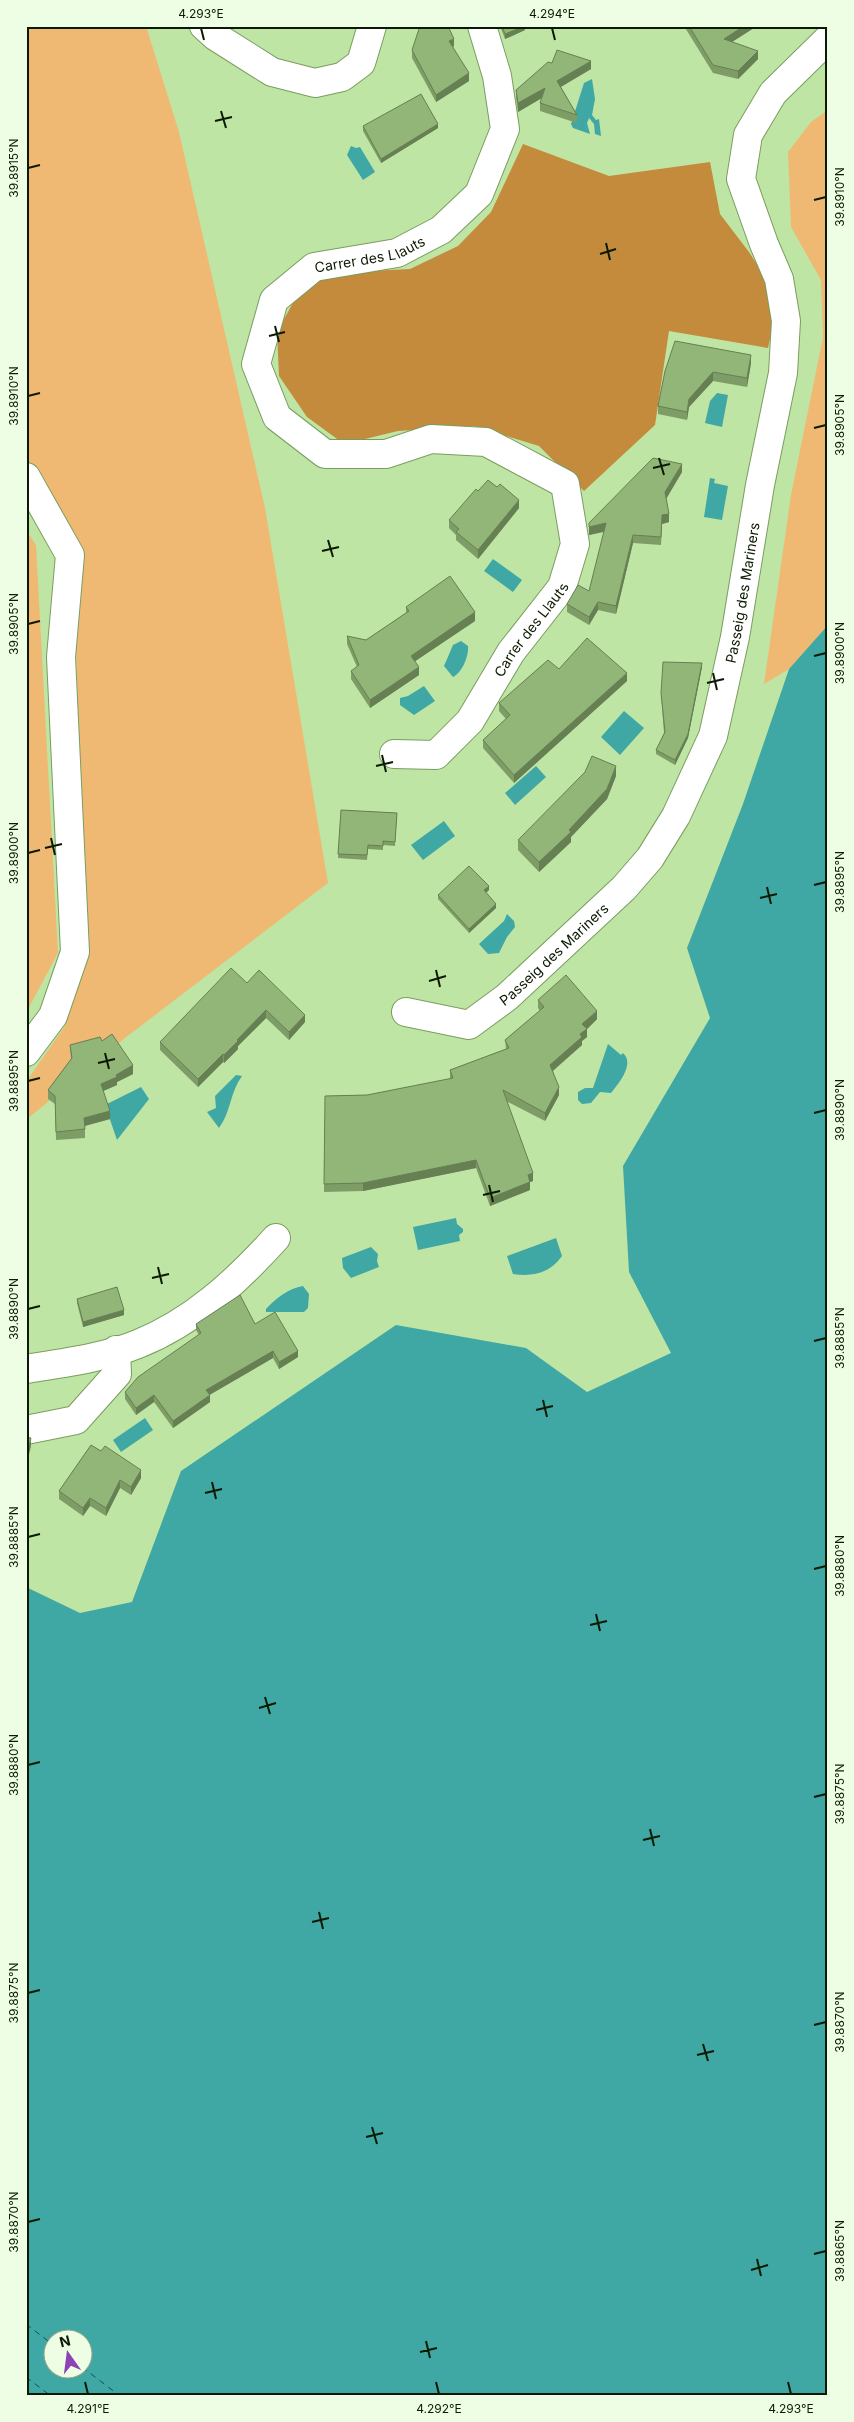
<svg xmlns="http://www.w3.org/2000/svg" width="854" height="2422" viewBox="0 0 854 2422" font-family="Inter,sans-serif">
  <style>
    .green { fill: #efb973 }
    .forest { fill: #c38b3b }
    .water { fill: #3fa7a4; fill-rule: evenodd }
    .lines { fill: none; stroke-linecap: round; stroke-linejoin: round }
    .ferry { stroke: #15514f; stroke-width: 1; stroke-dasharray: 6 5; stroke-linecap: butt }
    .street-casing { stroke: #7a9d60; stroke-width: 30 }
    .street { stroke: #fff; stroke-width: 28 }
    .wall { fill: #7e9d66 }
    .shaded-wall { fill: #667f53 }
    .building { fill: #92b677; stroke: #667f53 }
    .ticks { fill: none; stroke: #0d1a03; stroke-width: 2 }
    .labels { text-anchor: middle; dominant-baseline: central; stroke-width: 4.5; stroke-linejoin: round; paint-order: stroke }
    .street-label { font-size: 14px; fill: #0d1a03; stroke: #eefee4 }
    .neatline { fill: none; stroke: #0d1a03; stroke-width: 2 }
    .ticks-label { font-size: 12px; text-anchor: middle; fill: #0d1a03 }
  </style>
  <rect width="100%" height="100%" fill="#bfe5a4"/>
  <path class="green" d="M26,26H146L179,132L265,508L328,883L125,1038L26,1120V1082L65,1026L85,954L76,646L82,546L26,463Z
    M828,110V625L789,669L764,684L791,495L823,337L821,280L791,227L788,152L811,122Z
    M26,530L36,545L58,953L26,1013Z"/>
  <path class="forest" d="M523,144L609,176L710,162L720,214L749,252L770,285L772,329L768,348L669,331L655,425L584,491L539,446L474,426L398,431L344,444L307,417L279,376L277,332L295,299L328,273L410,269L458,246L491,212Z"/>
  <path class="water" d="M592,79L595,99L592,115L596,120L599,119L601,136L595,134L594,124L589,118L587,123L590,134L573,128L571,124L584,83Z
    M351,146L356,148L360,147L375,172L363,180L347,155Z
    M717,393L728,395L722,427L705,423L710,401Z
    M710,478L715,479L714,483L728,486L722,520L704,517Z
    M493,559L522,580L513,592L484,571Z
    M828,625V2396H26V1587L80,1613L132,1602L181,1471L396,1325L526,1348L587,1392L671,1353L629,1272L623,1166L710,1018L687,948L743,804L789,669ZM52,2340H82V2370H52Z
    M461,641L468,646C469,656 462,673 453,677L444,666L453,645Z
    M424,686L435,701L414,715L400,705V698L408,696Z
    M624,711L644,728L620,755L601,737Z
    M536,766L546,777L515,805L505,793Z
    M444,821L455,836L423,860L411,845Z
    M507,914L514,921L515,927L507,937L499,953L488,954L479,944L504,921Z
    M608,1044L621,1055L623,1053C635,1064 619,1083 611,1093L600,1092L591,1103L582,1104L578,1100V1092L585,1088H593Z
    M236,1075L242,1076C230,1092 231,1112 219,1128L207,1112L216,1108L215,1096Z
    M141,1087L149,1099L117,1140L105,1105Z
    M456,1218L457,1224L463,1229V1232L459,1235L460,1241L418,1250L413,1227Z
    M556,1238L562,1256C550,1273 533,1277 513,1274L507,1256Z
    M371,1247L378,1254L377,1261L379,1267L351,1278L343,1268L342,1258Z
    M303,1286L309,1294L308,1308L304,1312H266V1309C275,1299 289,1288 303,1286Z
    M145,1418L153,1430L121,1452L113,1440Z"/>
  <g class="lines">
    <path class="ferry" d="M26,2324L52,2344
      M82,2367L120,2396
      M26,2377L51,2396"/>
    <g class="street-casing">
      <g id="street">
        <path d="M204,26L215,36L272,72L315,83L342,77L361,63L372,26"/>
        <path d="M26,477L70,555L61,657L75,952L53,1016L26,1052"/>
        <path id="s1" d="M394,754L436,755L470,721L511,652L562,587L575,544L565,484L486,442L431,439L386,454H325L277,417L256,364L274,300L314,267L397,253L441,230L479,194L505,129L497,76L482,26"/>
        <path id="s2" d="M406,1012L469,1025L507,997L624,888L650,858L676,816L713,736L735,637L760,485L783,373L786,321L779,279L764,244L741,179L748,135L773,93L828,39"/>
        <path d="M26,1369C63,1363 103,1358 138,1344C193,1322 236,1282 276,1238"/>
        <path d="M26,1430L76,1420L117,1374L116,1350"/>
      </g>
    </g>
    <use href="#street" class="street"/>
  </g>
  <path class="wall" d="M419,26H448L454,46L453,47L469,81L436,102L412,58V50L419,29Z
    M500,26H525V30L505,39Z
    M684,26H757L732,42L758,59L738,79L713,73Z
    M552,63L591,69L561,87L577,115V123L540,111V103L542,98L518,112L516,98V90Z
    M363,126L438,128L381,163L363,131Z
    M751,363L747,387L713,381L689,407L687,420L658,414V406L665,371Z
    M682,472L666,498L669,522L662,524L661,545L633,543L616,614L598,610L589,625L567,612V604L589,591L604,532L589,535V523Z
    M478,491L519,508L478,559L456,540V535L449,528V520Z
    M406,607L475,621L415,661L419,675L370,708L351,679V671L357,667L347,644V636L366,640L406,613Z
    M702,667L688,738L675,765L656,754V750L664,733L661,693Z
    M559,669L627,681L514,783L483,748V740L506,719L499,711V703Z
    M616,776L607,799L571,837V842L539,872L518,850V840Z
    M341,810L397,813L395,846L383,845V850L368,849L367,860L338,858Z
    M489,890L486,893L496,908L469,933L438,899V895Z
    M247,983L305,1022L289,1040L266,1018L238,1046V1049L224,1063L223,1062L198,1087L160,1050V1042Z
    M538,1000L597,1019L587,1029V1037L582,1041V1045L553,1071L559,1095L545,1121L506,1101L533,1181L530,1182V1190L490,1206L476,1168L363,1191L324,1192L325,1096L367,1095L450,1079V1070L506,1049L505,1040L540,1011L538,1008Z
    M102,1041L133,1074L117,1082V1085L103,1091L110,1119L85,1126V1138L56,1140L55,1104L48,1099V1090L71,1059L70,1045Z
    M77,1299L124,1315L83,1327L77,1303Z
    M196,1324H255L298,1357L279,1369L273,1358L209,1395L210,1402L173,1428L154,1402L136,1415L125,1399V1392L199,1335L196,1330Z
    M91,1445L141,1478L131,1495L120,1488L106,1516L90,1506L83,1516L59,1499V1491Z"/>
  <path class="shaded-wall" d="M525,26V30L505,39V34Z
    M744,26H757L724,47V39Z
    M454,39V46L449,49V41Z
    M758,51V59L738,79V71Z
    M591,61V69L557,89V81Z
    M469,73V81L436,102V95Z
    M545,88V96L518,112V103Z
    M438,124V128L381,163V159Z
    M751,355V363L747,387V378Z
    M713,372V381L689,407L687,420V412L689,399Z
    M682,464V472L665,501V492Z
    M519,500V508L478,559V550Z
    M669,514V522L662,524L661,545L662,515Z
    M606,523V531L589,535V527Z
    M633,535V543L616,614V606Z
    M598,602V610L589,625V617Z
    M475,612V621L411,664V656Z
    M702,663V667L688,738L675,765V760Z
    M419,667V675L370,708V700Z
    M627,673V681L514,783V775Z
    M616,766V776L607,799L571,837V842L539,872V862L569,830Z
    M489,886V890L484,894V890Z
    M496,904V908L469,933V929Z
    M266,1010V1018L238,1046V1049L224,1063V1055L237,1040Z
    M597,1011V1019L587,1029V1037L582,1041V1045L550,1073V1065L580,1034L582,1024Z
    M305,1015V1022L289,1040V1032Z
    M223,1054V1062L198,1087V1079Z
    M133,1065V1074L117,1082V1085L101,1092V1084Z
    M559,1087V1095L545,1121V1113Z
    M110,1111V1119L84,1126V1118Z
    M476,1160V1168L363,1191V1183Z
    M533,1173V1181L530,1182V1190L490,1206V1198L528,1175Z
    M124,1310V1315L83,1327V1322Z
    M273,1351V1358L206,1397V1390Z
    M298,1351V1357L279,1369V1362Z
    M154,1395V1402L136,1415V1408Z
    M210,1395V1402L173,1428V1421Z
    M31,1438V1446L26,1467V1459Z
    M141,1470V1478L131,1495V1487Z
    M120,1480V1488L106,1516V1508Z
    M90,1498V1506L83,1516V1508Z"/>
  <path class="building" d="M420,26H448L454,39L449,41L469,73L436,95L412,50Z
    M502,26H525L505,34Z
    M689,26H744L724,39L758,51L738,71L713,65Z
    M557,50L591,61L557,81L577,115L540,103L545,88L518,103L516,90L548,62L552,63Z
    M421,94L438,124L381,159L363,126Z
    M675,341L751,355L747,378L713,372L689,399L687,412L658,406L665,371Z
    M653,458L682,464L665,492L669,514L662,515L661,537L633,535L616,606L598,602L589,617L567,604L578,585L589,591L606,523L589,527V523Z
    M488,480L497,487L500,484L519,500L478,550L456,532L459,529L449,520L476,489L478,491Z
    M450,576L475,612L411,656L419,667L370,700L351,671L359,665L347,636L366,640L409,611L406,607Z
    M587,638L627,673L514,775L483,740L510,715L499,703L548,660L559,669Z
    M663,662L702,663L688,734L675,760L656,750L665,732L661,693Z
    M592,756L616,766L607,789L569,830L571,832L539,862L518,840L585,772Z
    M341,810L397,813L395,842L383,841V846L368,845L367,855L338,854Z
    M469,866L489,886L484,890L496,904L469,929L438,895Z
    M231,968L247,983L259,970L305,1015L289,1032L266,1010L237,1040L238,1041L224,1055L223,1054L198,1079L160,1042Z
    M566,975L597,1011L582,1024L587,1029L580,1034L582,1037L550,1065L559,1087L545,1113L503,1090L533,1173L528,1175L530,1182L490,1198L476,1160L363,1183L324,1184L325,1096L367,1095L453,1078L450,1070L509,1048L505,1040L544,1007L538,1000Z
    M112,1034L133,1065L116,1075L117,1077L101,1084L110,1111L84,1118L85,1129L56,1132L55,1096L48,1090L72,1058L70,1045L100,1037L102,1041Z
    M117,1287L124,1310L83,1322L77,1299Z
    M240,1295L255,1324L275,1312L298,1351L279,1362L273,1351L206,1390L210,1395L173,1421L154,1395L136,1408L125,1392L138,1377L201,1333L196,1324Z
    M26,1437L31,1438L26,1459Z
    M91,1445L101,1451L105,1446L141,1470L131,1487L120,1480L106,1508L90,1498L83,1508L59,1491Z"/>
  <path class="ticks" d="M201,28L204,40M552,28L555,40M221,111L226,128M215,121L232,117M28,168L40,165M814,200L826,197M606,243L610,260M600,254L616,249M275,326L279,342M269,336L285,332M28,396L40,393M814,428L826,425M659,458L664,475M653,468L670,464M328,540L333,557M322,551L339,547M28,624L40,621M814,656L826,653M713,673L717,690M707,683L724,679M382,755L386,772M376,766L393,762M51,838L55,855M45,848L62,844M28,853L40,850M814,885L826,882M767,887L771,904M760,898L777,894M436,970L440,987M429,981L446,976M105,1053L109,1069M98,1063L115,1059M28,1081L40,1078M814,1113L826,1110M489,1185L493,1202M483,1195L500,1191M158,1267L162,1284M152,1278L169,1274M28,1309L40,1306M814,1341L826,1338M543,1400L547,1417M536,1410L553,1406M212,1482L216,1499M205,1493L222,1489M28,1537L40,1534M814,1569L826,1566M596,1614L600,1631M590,1625L607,1621M265,1697L270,1714M259,1708L276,1703M28,1765L40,1762M814,1797L826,1794M650,1829L654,1846M643,1840L660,1836M319,1912L323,1929M312,1922L329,1918M28,1993L40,1990M814,2025L826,2022M703,2044L708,2061M697,2055L714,2051M372,2127L377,2144M366,2137L383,2133M28,2222L40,2219M814,2254L826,2251M757,2259L761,2276M751,2270L768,2265M426,2341L430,2358M420,2352L437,2348M85,2382L88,2394M436,2382L439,2394M788,2382L791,2394"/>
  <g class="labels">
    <g class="street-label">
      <text stroke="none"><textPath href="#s1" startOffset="905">Carrer des Llauts</textPath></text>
      <text stroke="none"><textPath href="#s2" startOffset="595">Passeig des Mariners</textPath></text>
      <text stroke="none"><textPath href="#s1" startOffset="200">Carrer des Llauts</textPath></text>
      <text stroke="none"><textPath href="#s2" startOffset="175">Passeig des Mariners</textPath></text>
    </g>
  </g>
  <rect width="854" height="2422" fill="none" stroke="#eefee4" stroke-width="55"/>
  <g transform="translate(68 2354) rotate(346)"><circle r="24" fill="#eefee4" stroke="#94a38a"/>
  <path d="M0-4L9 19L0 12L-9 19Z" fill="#8e42b4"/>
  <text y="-8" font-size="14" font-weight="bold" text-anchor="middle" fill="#0d1a03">N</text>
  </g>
  <rect x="28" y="28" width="798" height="2366" class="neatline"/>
  <g class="ticks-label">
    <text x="201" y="18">4.293°E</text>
    <text x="552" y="18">4.294°E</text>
    <text transform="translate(14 168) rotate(-90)" y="4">39.8915°N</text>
    <text transform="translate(840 197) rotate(-90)" y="4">39.8910°N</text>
    <text transform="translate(14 396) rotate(-90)" y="4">39.8910°N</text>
    <text transform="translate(840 425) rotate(-90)" y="4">39.8905°N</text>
    <text transform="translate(14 624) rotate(-90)" y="4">39.8905°N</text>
    <text transform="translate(840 653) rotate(-90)" y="4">39.8900°N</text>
    <text transform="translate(14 853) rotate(-90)" y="4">39.8900°N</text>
    <text transform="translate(840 882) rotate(-90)" y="4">39.8895°N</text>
    <text transform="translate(14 1081) rotate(-90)" y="4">39.8895°N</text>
    <text transform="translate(840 1110) rotate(-90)" y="4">39.8890°N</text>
    <text transform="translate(14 1309) rotate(-90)" y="4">39.8890°N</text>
    <text transform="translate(840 1338) rotate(-90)" y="4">39.8885°N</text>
    <text transform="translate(14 1537) rotate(-90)" y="4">39.8885°N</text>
    <text transform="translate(840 1566) rotate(-90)" y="4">39.8880°N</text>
    <text transform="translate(14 1765) rotate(-90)" y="4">39.8880°N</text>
    <text transform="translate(840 1794) rotate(-90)" y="4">39.8875°N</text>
    <text transform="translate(14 1993) rotate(-90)" y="4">39.8875°N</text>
    <text transform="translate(840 2022) rotate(-90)" y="4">39.8870°N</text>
    <text transform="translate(14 2222) rotate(-90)" y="4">39.8870°N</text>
    <text transform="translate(840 2251) rotate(-90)" y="4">39.8865°N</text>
    <text x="88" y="2413">4.291°E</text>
    <text x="439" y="2413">4.292°E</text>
    <text x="791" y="2413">4.293°E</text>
  </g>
</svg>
